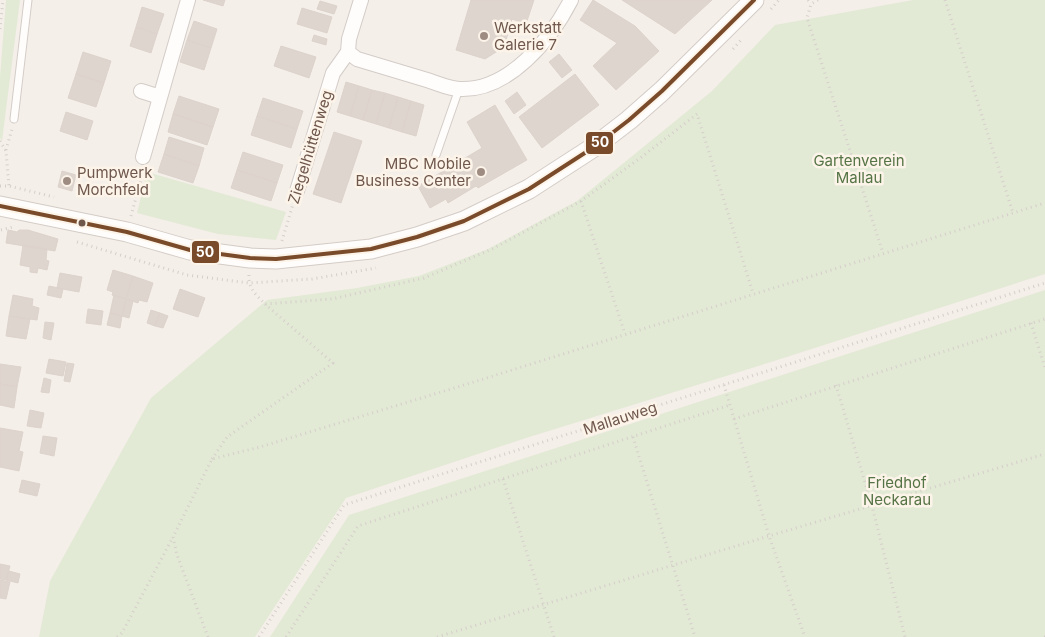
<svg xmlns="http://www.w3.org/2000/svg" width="1045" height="637" viewBox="0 0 1045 637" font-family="Inter,sans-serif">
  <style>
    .green { fill: #e2ead5 }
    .building { fill: #ded5cf; stroke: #ddd2cc }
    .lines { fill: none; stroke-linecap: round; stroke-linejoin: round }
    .service-casing { stroke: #d3ccc7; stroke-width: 9 }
    .minor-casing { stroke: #d3ccc7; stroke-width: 16 }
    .secondary-casing { stroke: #d4ccc6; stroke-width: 21 }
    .path { stroke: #d5cfca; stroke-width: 3; stroke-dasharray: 1 4; stroke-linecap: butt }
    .service { stroke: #fefdfc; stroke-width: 7 }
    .minor { stroke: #fefdfc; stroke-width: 14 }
    .secondary { stroke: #fefdfc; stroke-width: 19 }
    .bus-1-casing { stroke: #fdf4e9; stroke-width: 8 }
    .bus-1 { stroke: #7a4b2a; stroke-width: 4 }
    .poi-dot { fill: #9e8c83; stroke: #fdf4e9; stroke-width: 2 }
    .bus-dot { fill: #6f574c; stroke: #fdf4e9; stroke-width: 2 }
    .labels { text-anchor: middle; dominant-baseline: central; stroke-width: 5; stroke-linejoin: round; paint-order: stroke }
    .poi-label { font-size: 15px; fill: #6f574c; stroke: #fdf4e9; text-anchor: start }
    .street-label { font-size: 15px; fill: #6f574c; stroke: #fdf4e9 }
    .park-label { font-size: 15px; fill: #557445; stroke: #fdf4e9 }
    .line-badge { stroke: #fdf4e9; stroke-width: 2 }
    .badge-label { font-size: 14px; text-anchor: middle; font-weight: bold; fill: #fff }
  </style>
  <rect width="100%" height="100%" fill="#f5efe9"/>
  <path class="green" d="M6,0H20L2,141L0,138V77Z
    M913,0H1045V274L771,362L526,438L346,498L255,637H39L50,581L151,398L267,300L357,288L419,276L488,249L577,201L712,91L775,25Z
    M147,172L286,212L276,240L218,234L137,213Z
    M1045,290V637H270L349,515Z"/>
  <path class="building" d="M203,0H225L223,6Z
    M471,0H534L526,24L512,19L504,47L485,59L456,50Z
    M593,0L635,26L659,51L616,90L593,66L617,43L580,20Z
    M622,0H712L675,34Z
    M320,1L337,6L334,14L317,9Z
    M142,7L164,14L157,34L136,27Z
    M302,8L332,17L327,33L297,24Z
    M194,21L217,29L211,48L187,40Z
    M136,27L157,34L151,53L130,46Z
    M314,35L327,39L326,45L312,41Z
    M187,40L211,48L204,70L180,62Z
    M281,46L316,57L309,78L274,66Z
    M83,52L111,61L104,83L76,74Z
    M559,54L572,70L562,78L549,62Z
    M76,74L104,83L96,107L68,98Z
    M575,74L599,105L542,148L519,117Z
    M346,82L359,86L350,116L337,112Z
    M359,86L372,90L363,120L350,116Z
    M372,90L385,93L376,124L363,120Z
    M517,92L526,105L514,114L505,101Z
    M385,93L398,97L389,128L376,124Z
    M179,96L219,109L213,127L173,114Z
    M398,97L411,101L402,132L389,128Z
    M263,98L303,111L297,129L257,116Z
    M411,101L424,105L416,136L402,132Z
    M495,105L527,160L478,188L476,186L448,203L446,199L430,208L418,186L482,148L467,122Z
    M66,112L93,121L87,140L60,131Z
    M173,114L213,127L207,145L168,132Z
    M257,116L297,129L291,148L251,135Z
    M334,132L362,141L341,203L313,194Z
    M169,137L204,148L199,166L164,154Z
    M243,152L283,165L277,183L237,170Z
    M164,154L199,166L193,183L158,172Z
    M237,170L277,183L271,201L231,188Z
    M62,171L76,175L72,191L58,187Z
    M8,230L17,232L19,230H28L58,239L55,251L6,243Z
    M23,245L47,249L46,260L49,261L47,270L38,268L37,273L30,272V267L20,265Z
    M113,270L133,276L126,299L112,295L113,292L107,290Z
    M60,273L82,277L79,292L57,288Z
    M133,276L153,283L147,302L139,300L138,303L126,299Z
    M49,286L63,289L61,298L47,295Z
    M180,289L205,298L198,317L173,309Z
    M13,295L33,299L32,306L39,308L37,320L9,316Z
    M114,295L126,299L122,316L110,313Z
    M126,299L133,301L129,318L122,316Z
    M88,309L103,311L101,325L86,323Z
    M151,310L160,313L155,326L147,323Z
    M110,313L122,316L120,328L107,325Z
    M160,313L168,316L163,328L155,326Z
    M9,316L30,319L26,339L6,336Z
    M45,322L54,323L51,340L43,338Z
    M49,359L66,362L63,376L46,373Z
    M67,363L74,364L70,382L64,381Z
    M0,364L21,367L17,387L0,384Z
    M44,378L51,380L49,393L41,392Z
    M0,384L17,387L14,408L0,405Z
    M30,410L44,413L41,428L27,426Z
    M0,428L23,432L19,451L23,452L19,471L0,467Z
    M43,436L57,438L54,456L40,453Z
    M22,480L40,484L37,496L19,492Z
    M0,564L10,566L6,580L0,579Z
    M9,571L20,574L18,583L6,580Z
    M0,580L10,582L6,599L0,598Z"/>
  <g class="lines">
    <g class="service-casing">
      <path id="service" d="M14,119L28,0
        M436,155L459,89"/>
    </g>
    <g class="minor-casing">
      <path id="minor" d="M348,52L357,59C380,66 404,73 427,80C437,83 449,89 460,89C509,91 551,39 571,0
        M141,91L160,97
        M143,157L188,0
        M297,191L333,73L348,52L349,39L361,0"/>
    </g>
    <g class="secondary-casing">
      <path id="secondary" d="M0,206L127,232L190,250L250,258L276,259L371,249L417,237L464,221L529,189L594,147L629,120L662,91L754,0"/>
    </g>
    <path class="path" d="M808,0L811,4
      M818,0L811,4L807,18L883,253
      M945,0L1013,213
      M771,9L779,0
      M0,29L3,0
      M733,49L742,39
      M0,141L6,151L9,186
      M6,150L12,129
      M0,186H9L54,197
      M581,201L625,334
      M131,216L143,172
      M1,230L13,227
      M282,241L293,204
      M77,242L187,275L249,283L312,279L376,268
      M249,275C248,288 256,295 265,304L332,299L424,278L492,249L581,201L639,159L697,114L753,293
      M1031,323L1045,368
      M724,385L769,536L805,637
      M836,385L872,506L905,637
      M734,419L1045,319
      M633,437L695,637
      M212,459L227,437L237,430L333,363L265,304
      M503,479L554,637
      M117,637L122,633L173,537
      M208,637L177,555L173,537L212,459L260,447L461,386L1045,203
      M259,637L344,505L1045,283
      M286,637L358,526L730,405
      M437,637L769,536L1045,454
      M1044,637H1045"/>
    <use href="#service" class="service"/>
    <use href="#minor" class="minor"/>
    <use href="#secondary" class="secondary"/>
    <g class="bus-1-casing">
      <path id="bus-1" d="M0,206L127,232L190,250L250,258L276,259L371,249L417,237L464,221L529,189L594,147L629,120L662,91L754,0"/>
    </g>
    <use href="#bus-1" class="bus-1"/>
  </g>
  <g class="poi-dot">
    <circle cx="484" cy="36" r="5"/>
    <circle cx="481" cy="172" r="5"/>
    <circle cx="67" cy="181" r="5"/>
  </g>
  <circle class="bus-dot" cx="82" cy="223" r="4.5"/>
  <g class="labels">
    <g class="poi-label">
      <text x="494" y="27">Werkstatt<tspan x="494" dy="17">Galerie 7</tspan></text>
      <text x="471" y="163" text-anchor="end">MBC Mobile<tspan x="471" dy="17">Business Center</tspan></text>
      <text x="77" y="172">Pumpwerk<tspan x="77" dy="17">Morchfeld</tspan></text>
    </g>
    <g class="street-label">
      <text transform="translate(310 147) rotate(-73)">Ziegelhüttenweg</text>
      <text transform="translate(620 418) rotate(-18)">Mallauweg</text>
    </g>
    <g class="park-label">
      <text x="859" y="160">Gartenverein<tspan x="859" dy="17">Mallau</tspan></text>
      <text x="897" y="482">Friedhof<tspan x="897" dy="17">Neckarau</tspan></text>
    </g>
  </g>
  <g class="line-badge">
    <rect x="585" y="131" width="29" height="24" rx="5" fill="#7a4b2a"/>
    <rect x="191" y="240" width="29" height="24" rx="5" fill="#7a4b2a"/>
  </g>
  <g class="badge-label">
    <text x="600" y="147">50</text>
    <text x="205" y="257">50</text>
  </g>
</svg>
